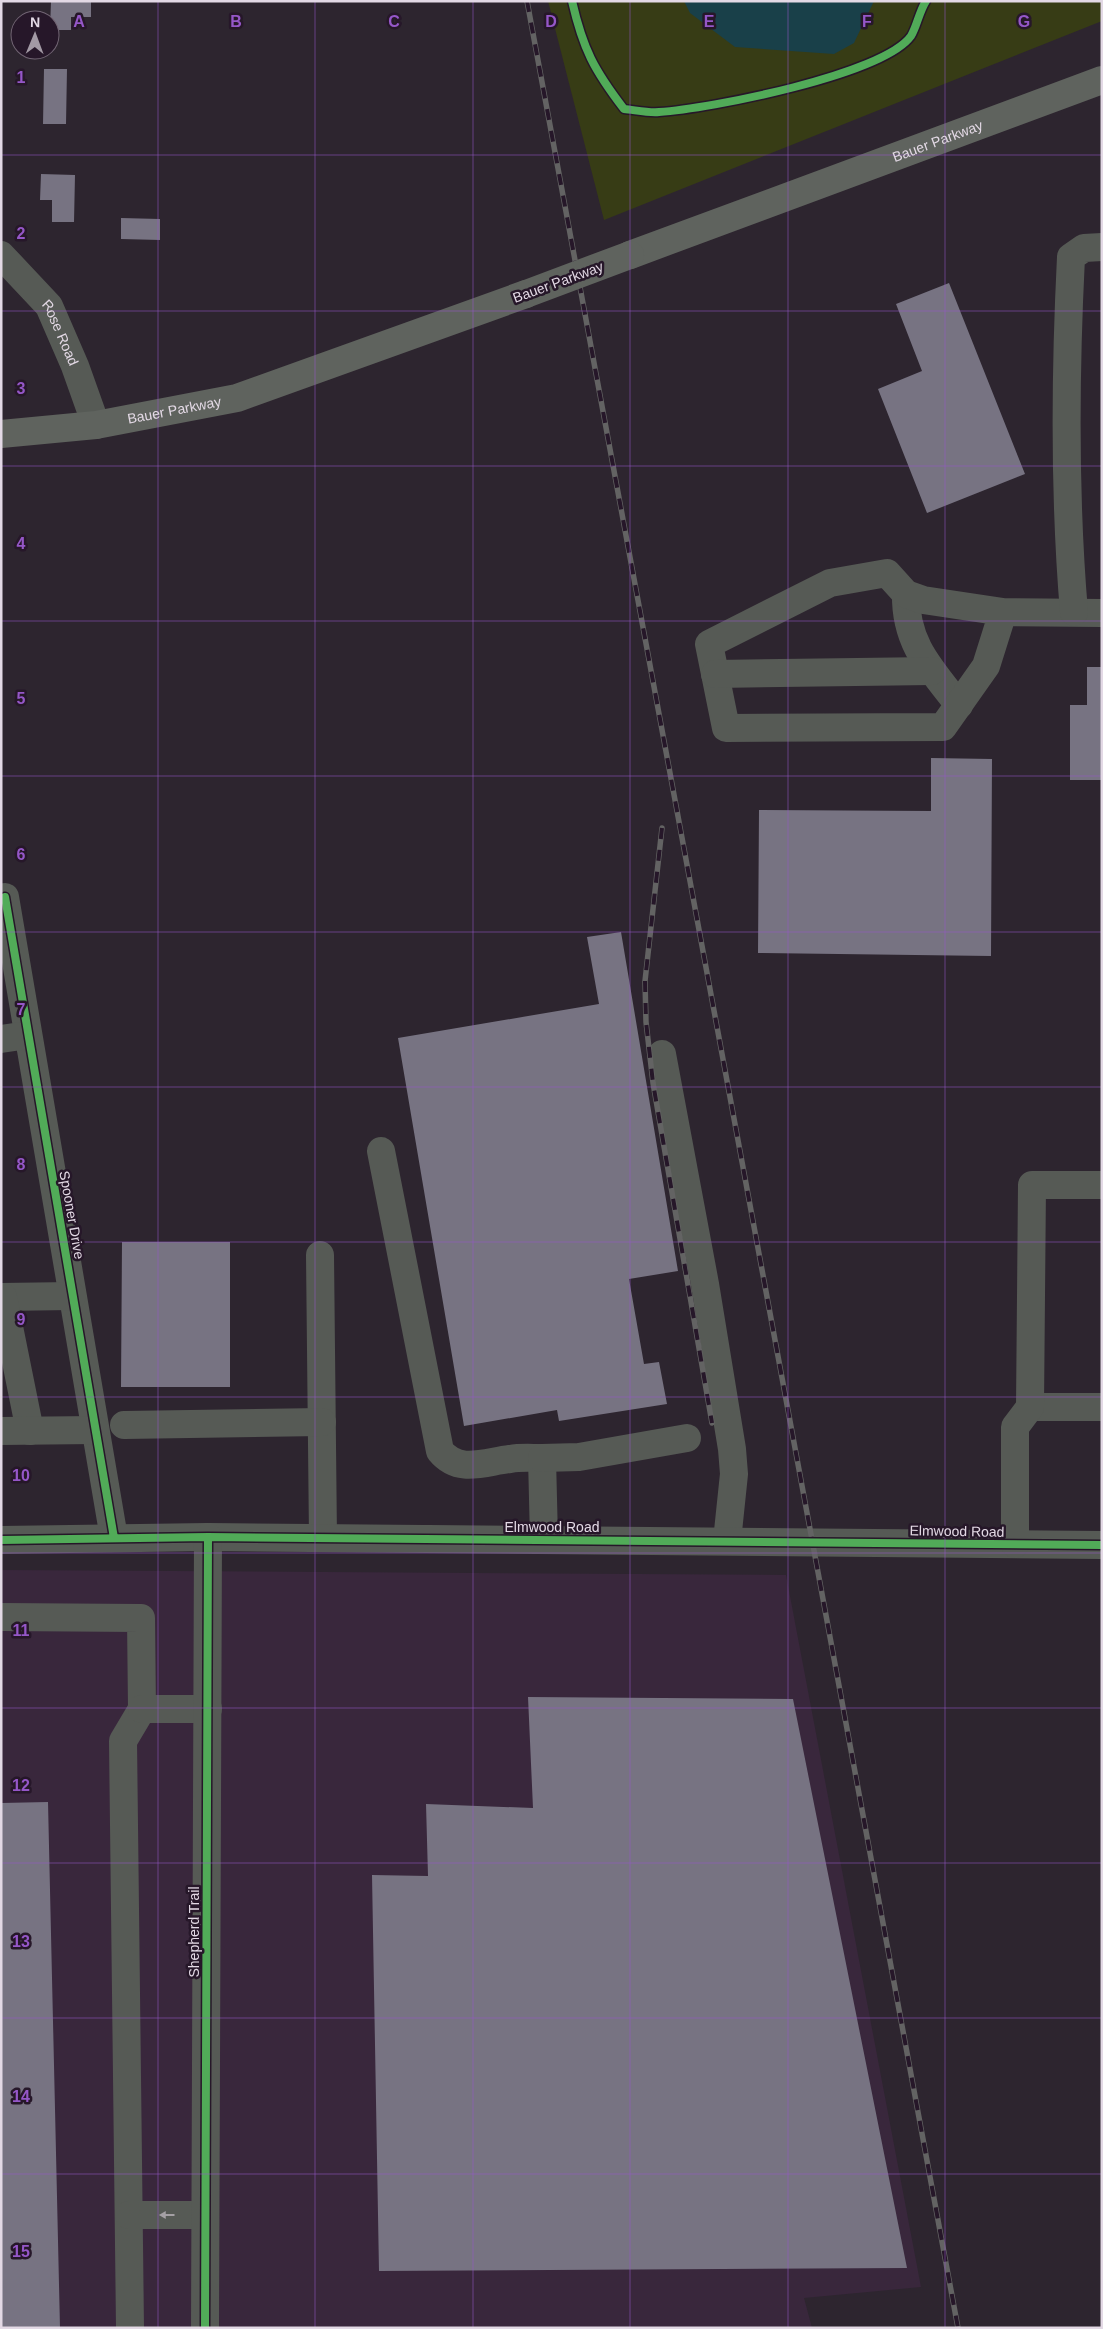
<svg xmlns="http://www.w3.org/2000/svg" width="1103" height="2329" viewBox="0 0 1103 2329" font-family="Arial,sans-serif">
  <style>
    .built { fill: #39273c }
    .green { fill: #373c15 }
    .water { fill: #194049 }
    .building { fill: #777382 }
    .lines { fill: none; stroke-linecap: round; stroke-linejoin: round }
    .minor { stroke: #565a55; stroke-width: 28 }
    .major { stroke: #5f635e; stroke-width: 28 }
    .rail-casing { stroke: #636363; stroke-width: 5.5 }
    .rail { stroke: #261729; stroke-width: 4; stroke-dasharray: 11; stroke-linecap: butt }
    .major-bridge { stroke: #5f635e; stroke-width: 28 }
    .cycleway-casing { stroke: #261729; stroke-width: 11 }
    .cycleway { stroke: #51ab58; stroke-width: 8 }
    .oneway { fill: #a4a0a4 }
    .grid { fill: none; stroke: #9557c8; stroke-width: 1; stroke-opacity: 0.55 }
    .labels { text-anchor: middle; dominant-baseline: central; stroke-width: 5; stroke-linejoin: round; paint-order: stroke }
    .street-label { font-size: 14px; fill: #e3d9e5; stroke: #261729 }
    .grid-label { font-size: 16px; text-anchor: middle; font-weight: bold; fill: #9557c8; stroke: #261729; stroke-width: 5; stroke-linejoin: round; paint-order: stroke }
  </style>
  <rect width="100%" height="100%" fill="#2d252f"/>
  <path class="built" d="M1,1570L786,1575L921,2287L804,2298L812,2328H1Z"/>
  <path class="green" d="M548,1H1102V21L604,220Z"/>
  <path class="water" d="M684,1H874L854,43L834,54L735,47L690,13Z"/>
  <path class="building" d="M51,1H91V17H71V30H50Z
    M44,69H67L66,124H43Z
    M41,174L75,175L74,222H52V200H40Z
    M121,218L160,219V240L121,239Z
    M949,283L1025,474L927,513L878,389L922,371L896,304Z
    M1087,667H1102V780H1070V705H1087Z
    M931,758L992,759L991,956L758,953L759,810L931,811Z
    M621,932L678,1271L629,1279L644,1364L659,1362L667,1404L559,1421L557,1410L464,1426L398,1038L599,1004L587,937Z
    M122,1242H230V1387H121Z
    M528,1697L793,1699L907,2268L379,2271L372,1875L428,1876L426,1804L533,1808Z
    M48,1802L60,2328H1V1803Z"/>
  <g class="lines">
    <g class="minor">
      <path id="s1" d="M1,255L49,306L75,366L96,425"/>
      <path d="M906,594C905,643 930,668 959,705"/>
      <path d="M1003,612L986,666L943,727L726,728L709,644L830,583L887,573L906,594L923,600L1003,612L1102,613"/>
      <path d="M1074,612C1064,494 1065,376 1071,257L1084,248L1102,247"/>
      <path d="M715,674L932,671"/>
      <path d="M5,897L114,1538"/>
      <path d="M1,1039L28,1035"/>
      <path d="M662,1054L705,1284L732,1449L734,1474L727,1541"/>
      <path d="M381,1151L440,1451C459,1474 484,1462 510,1459C520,1457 531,1458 542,1458L544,1539"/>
      <path d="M320,1255L323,1538"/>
      <path d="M1,1297L72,1296"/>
      <path d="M3,1297L30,1431"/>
      <path d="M1030,1407H1102"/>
      <path d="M124,1425L322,1422"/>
      <path d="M1,1431L95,1430"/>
      <path d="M542,1458L579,1457L687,1438"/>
      <path d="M1,1540L208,1537L1102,1545"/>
      <path d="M1015,1544V1427L1030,1407L1032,1185H1102"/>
      <path d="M1,1617L141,1618L142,1709L123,1741L130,2328"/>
      <path d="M142,1709H208"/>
      <path d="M129,2215H205"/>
      <path d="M205,2328L208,1537"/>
    </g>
    <g class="major">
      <path id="s2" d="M630,255L1102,80"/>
      <path id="s3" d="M1,434L96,425L237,398L526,294"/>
    </g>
    <g class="rail-casing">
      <path id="rail" d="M527,1L958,2328
        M662,828L645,981L646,1022L653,1083L712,1423"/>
    </g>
    <use href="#rail" class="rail"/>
    <path class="major-bridge" d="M526,294L630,255"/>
    <g class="cycleway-casing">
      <path id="cycleway" d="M572,1C583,49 594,70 624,109C635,110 648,113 659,112C708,109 883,75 911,36C917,26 919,12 926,1
        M5,897L114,1538
        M1,1540L208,1537L1102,1545
        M205,2328L208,1537"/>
    </g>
    <use href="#cycleway" class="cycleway"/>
  </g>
  <defs><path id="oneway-solid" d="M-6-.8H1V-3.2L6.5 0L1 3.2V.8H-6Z" transform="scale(1.25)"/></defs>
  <use class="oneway" href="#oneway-solid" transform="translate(167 2215) rotate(-180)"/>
  <path class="grid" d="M158,1V2328M315,1V2328M473,1V2328M630,1V2328M788,1V2328M945,1V2328M1,155H1102M1,311H1102M1,466H1102M1,621H1102M1,776H1102M1,932H1102M1,1087H1102M1,1242H1102M1,1397H1102M1,1553H1102M1,1708H1102M1,1863H1102M1,2018H1102M1,2174H1102"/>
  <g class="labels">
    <g class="street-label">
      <text stroke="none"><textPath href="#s2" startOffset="328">Bauer Parkway</textPath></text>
      <text transform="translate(558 282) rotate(-20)">Bauer Parkway</text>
      <text stroke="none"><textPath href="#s1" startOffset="99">Rose Road</textPath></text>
      <text stroke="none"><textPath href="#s3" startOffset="175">Bauer Parkway</textPath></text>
      <text transform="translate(72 1215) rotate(80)">Spooner Drive</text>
      <text x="552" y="1527">Elmwood Road</text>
      <text transform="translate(957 1531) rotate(1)">Elmwood Road</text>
      <text transform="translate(194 1932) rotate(-90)">Shepherd Trail</text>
    </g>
  </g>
  <g class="grid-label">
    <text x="79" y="27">A</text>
    <text x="236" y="27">B</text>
    <text x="394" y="27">C</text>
    <text x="551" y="27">D</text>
    <text x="709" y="27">E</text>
    <text x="867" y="27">F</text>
    <text x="1024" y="27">G</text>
    <text x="21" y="83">1</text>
    <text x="21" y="239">2</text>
    <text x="21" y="394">3</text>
    <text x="21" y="549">4</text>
    <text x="21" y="704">5</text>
    <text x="21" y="860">6</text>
    <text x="21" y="1015">7</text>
    <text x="21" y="1170">8</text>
    <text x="21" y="1325">9</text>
    <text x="21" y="1481">10</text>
    <text x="21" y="1636">11</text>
    <text x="21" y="1791">12</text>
    <text x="21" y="1947">13</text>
    <text x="21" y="2102">14</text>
    <text x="21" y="2257">15</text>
  </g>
  <rect width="1103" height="2329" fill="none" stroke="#e3d9e5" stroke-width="5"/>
  <g transform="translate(35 35) rotate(1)"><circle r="24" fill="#261729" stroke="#726574"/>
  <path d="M0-4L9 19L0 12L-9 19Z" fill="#a39aa5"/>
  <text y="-8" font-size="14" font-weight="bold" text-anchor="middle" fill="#e3d9e5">N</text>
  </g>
</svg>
